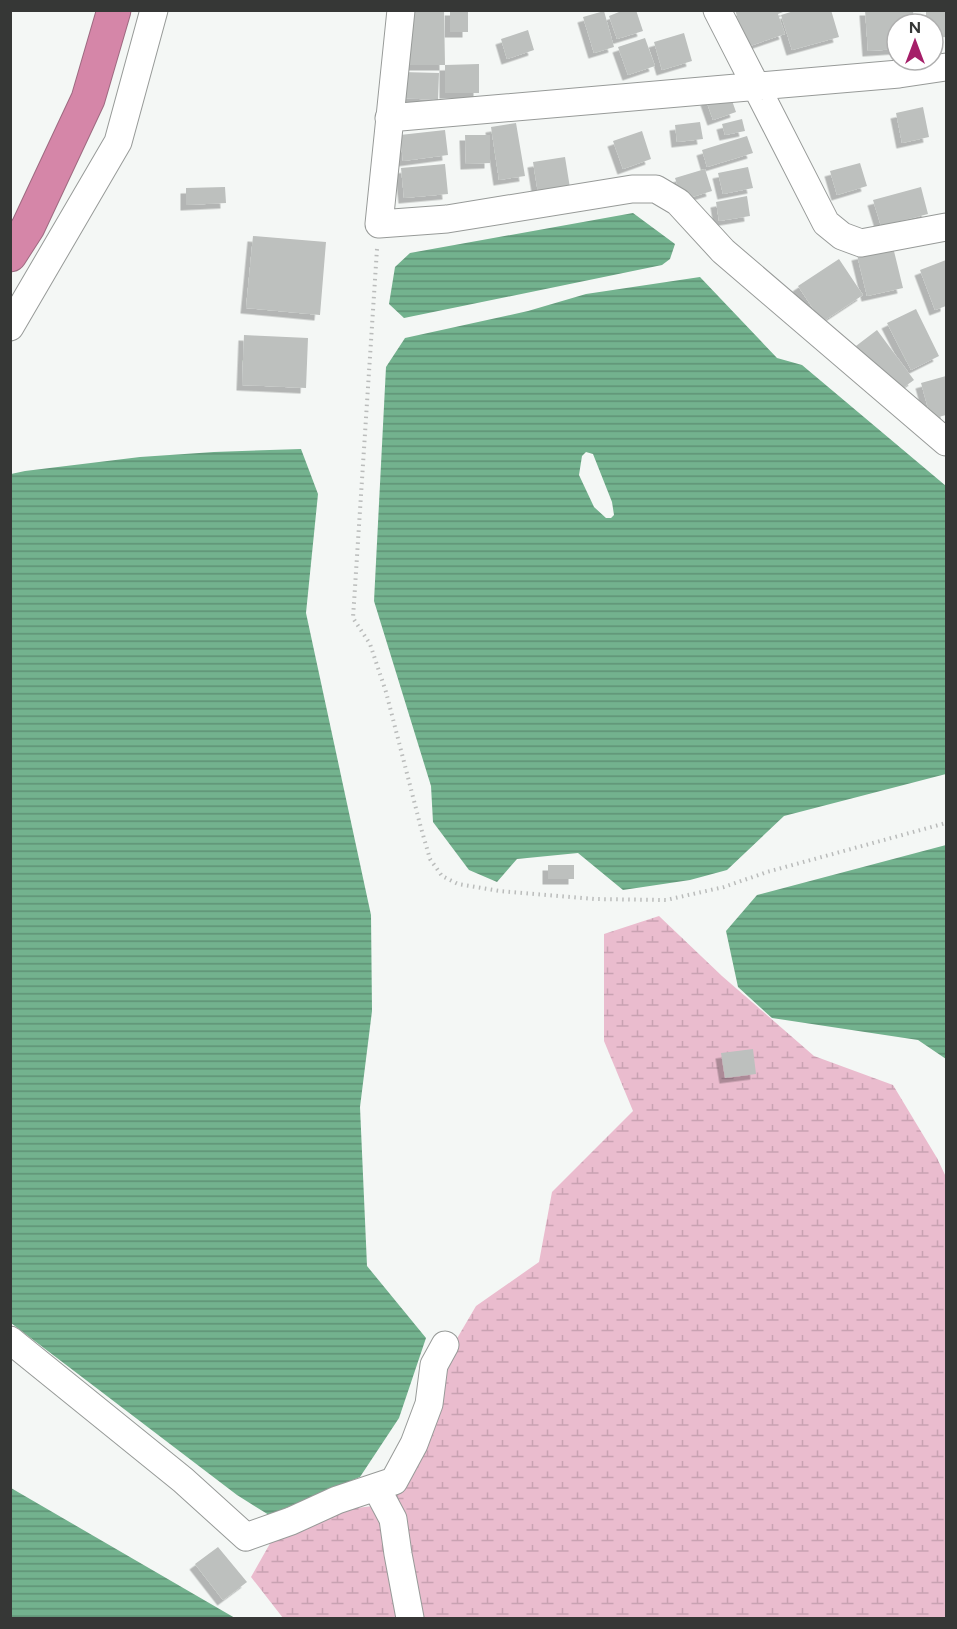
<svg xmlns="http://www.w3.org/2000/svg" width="957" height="1629" viewBox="0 0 957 1629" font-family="Figtree,sans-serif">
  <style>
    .wetland { fill: url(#wetland-marsh) }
    .water { fill: url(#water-rules); fill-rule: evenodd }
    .building { fill: #bdc0be; filter: url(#shadow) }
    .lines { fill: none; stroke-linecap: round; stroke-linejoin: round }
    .minor-casing { stroke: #979a98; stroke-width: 29 }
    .highway-casing { stroke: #9d6a80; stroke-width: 35 }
    .path { stroke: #babcbb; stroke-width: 4; stroke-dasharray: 1.5 4.5; stroke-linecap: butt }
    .minor { stroke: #fff; stroke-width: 27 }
    .highway { stroke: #d586a8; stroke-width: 33 }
  </style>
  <defs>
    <pattern id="wetland-marsh" width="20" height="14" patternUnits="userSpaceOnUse" patternTransform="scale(1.5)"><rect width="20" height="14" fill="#eabcce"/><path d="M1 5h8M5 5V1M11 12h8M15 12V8" fill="none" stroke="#c9a2b2"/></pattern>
    <pattern id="water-rules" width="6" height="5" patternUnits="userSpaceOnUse" patternTransform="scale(1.5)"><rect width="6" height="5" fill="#73b28e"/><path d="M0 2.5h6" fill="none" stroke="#5f9275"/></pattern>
    <filter id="shadow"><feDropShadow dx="-5.5" dy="5.5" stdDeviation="0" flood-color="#0004"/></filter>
  </defs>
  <rect width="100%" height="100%" fill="#f4f7f5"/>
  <path class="wetland" d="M659,916L722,976L814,1056L893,1085L937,1158L946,1177V1618H283L251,1577L272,1540L348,1509L390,1504L418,1457L421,1400L476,1306L539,1262L552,1192L633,1111L604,1041V934Z"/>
  <path class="water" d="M633,213L675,244L670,259L662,265L404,318L389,304L395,267L410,253Z
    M700,277L777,358L802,365L946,486V774L784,816L727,870L690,880L623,890L578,853L517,859L497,882L469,870L433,822L431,786L374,601L386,367L405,338L528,311L586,294ZM586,452L593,454L612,502L614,515L611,518H606L594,507L579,475L582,456Z
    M301,449L318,494L306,613L371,915L372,1011L360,1107L367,1266L426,1338L399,1418L360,1477L269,1515L237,1495L11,1323V474L25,471L140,457L214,452Z
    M946,845V1059L918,1040L772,1018L738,987L726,931L757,895Z
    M11,1488L235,1618H11Z"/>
  <path class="building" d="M409,10H444L445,65H409Z
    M450,10H468V32H450Z
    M624,10H636L643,31L617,39L609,16Z
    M735,10H788L778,14L785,34L747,47Z
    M797,10H831L839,37L792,50L781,15Z
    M865,10H913L914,24H897V49L868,51Z
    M926,10H946V37L933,38V24H926Z
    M604,11L614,47L594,53L583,17Z
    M528,30L534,50L507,59L501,39Z
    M684,33L692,61L662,70L654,42Z
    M645,38L655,66L628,75L618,47Z
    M479,64V93H445V65Z
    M402,72L439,73L438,100L400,98Z
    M729,92L736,112L713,120L706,100Z
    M923,107L929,137L902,143L896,113Z
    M742,119L745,131L725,135L722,124Z
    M700,122L703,139L677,142L675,125Z
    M516,123L525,176L499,180L491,127Z
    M445,130L448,155L403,161L400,135Z
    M642,131L651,159L623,169L613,141Z
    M465,135H490V163L466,164Z
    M747,136L753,153L707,167L702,150Z
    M565,157L570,188L538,193L533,162Z
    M860,163L867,186L837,195L830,171Z
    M445,164L448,194L404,198L401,168Z
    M748,167L753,188L723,194L718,173Z
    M705,169L712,191L682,200L675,178Z
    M225,187L226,203L186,205V188Z
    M921,187L928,214L881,226L873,200Z
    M747,196L750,216L719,221L716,202Z
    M253,236L326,242L320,315L246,308Z
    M893,247L903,288L867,296L857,255Z
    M839,259L863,295L822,322L798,286Z
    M946,260V306L935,310L920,270Z
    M916,309L939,356L911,370L887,323Z
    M877,330L914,380L893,395L856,346Z
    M244,335L308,338L306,388L242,385Z
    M946,376V415L931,419L921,383Z
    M548,865H574V879H548Z
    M753,1049L756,1074L725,1078L721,1053Z
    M218,1547L247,1582L223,1600L195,1564Z"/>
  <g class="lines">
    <g class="minor-casing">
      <path id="minor" d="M401,10L379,224L447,219L632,189H656L678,202L723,251L946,442
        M717,10L826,223L842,236L861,243L946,227
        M389,118L899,74L946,67
        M10,327L118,142L154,10
        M10,1340L183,1480L246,1537L291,1521L337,1500L394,1481L414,1444L429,1404L434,1365L445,1345
        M376,1487L393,1519L398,1554L410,1618"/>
    </g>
    <g class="highway-casing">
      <path id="highway" d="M10,255L28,227L88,99L114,10"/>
    </g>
    <path class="path" d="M377,249L353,618L370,644L386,692L421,828L430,859L442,876L458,884L499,891L594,899L666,900L724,887L767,872L946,823"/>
    <use href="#minor" class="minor"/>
    <use href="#highway" class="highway"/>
  </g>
  <rect width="957" height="1629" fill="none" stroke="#363736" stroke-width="24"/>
  <g transform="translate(915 42)"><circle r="28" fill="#ffffff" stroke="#afafaf" stroke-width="1.5"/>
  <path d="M0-4.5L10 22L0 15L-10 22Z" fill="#a51e68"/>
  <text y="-9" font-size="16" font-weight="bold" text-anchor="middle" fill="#363736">N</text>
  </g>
</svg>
